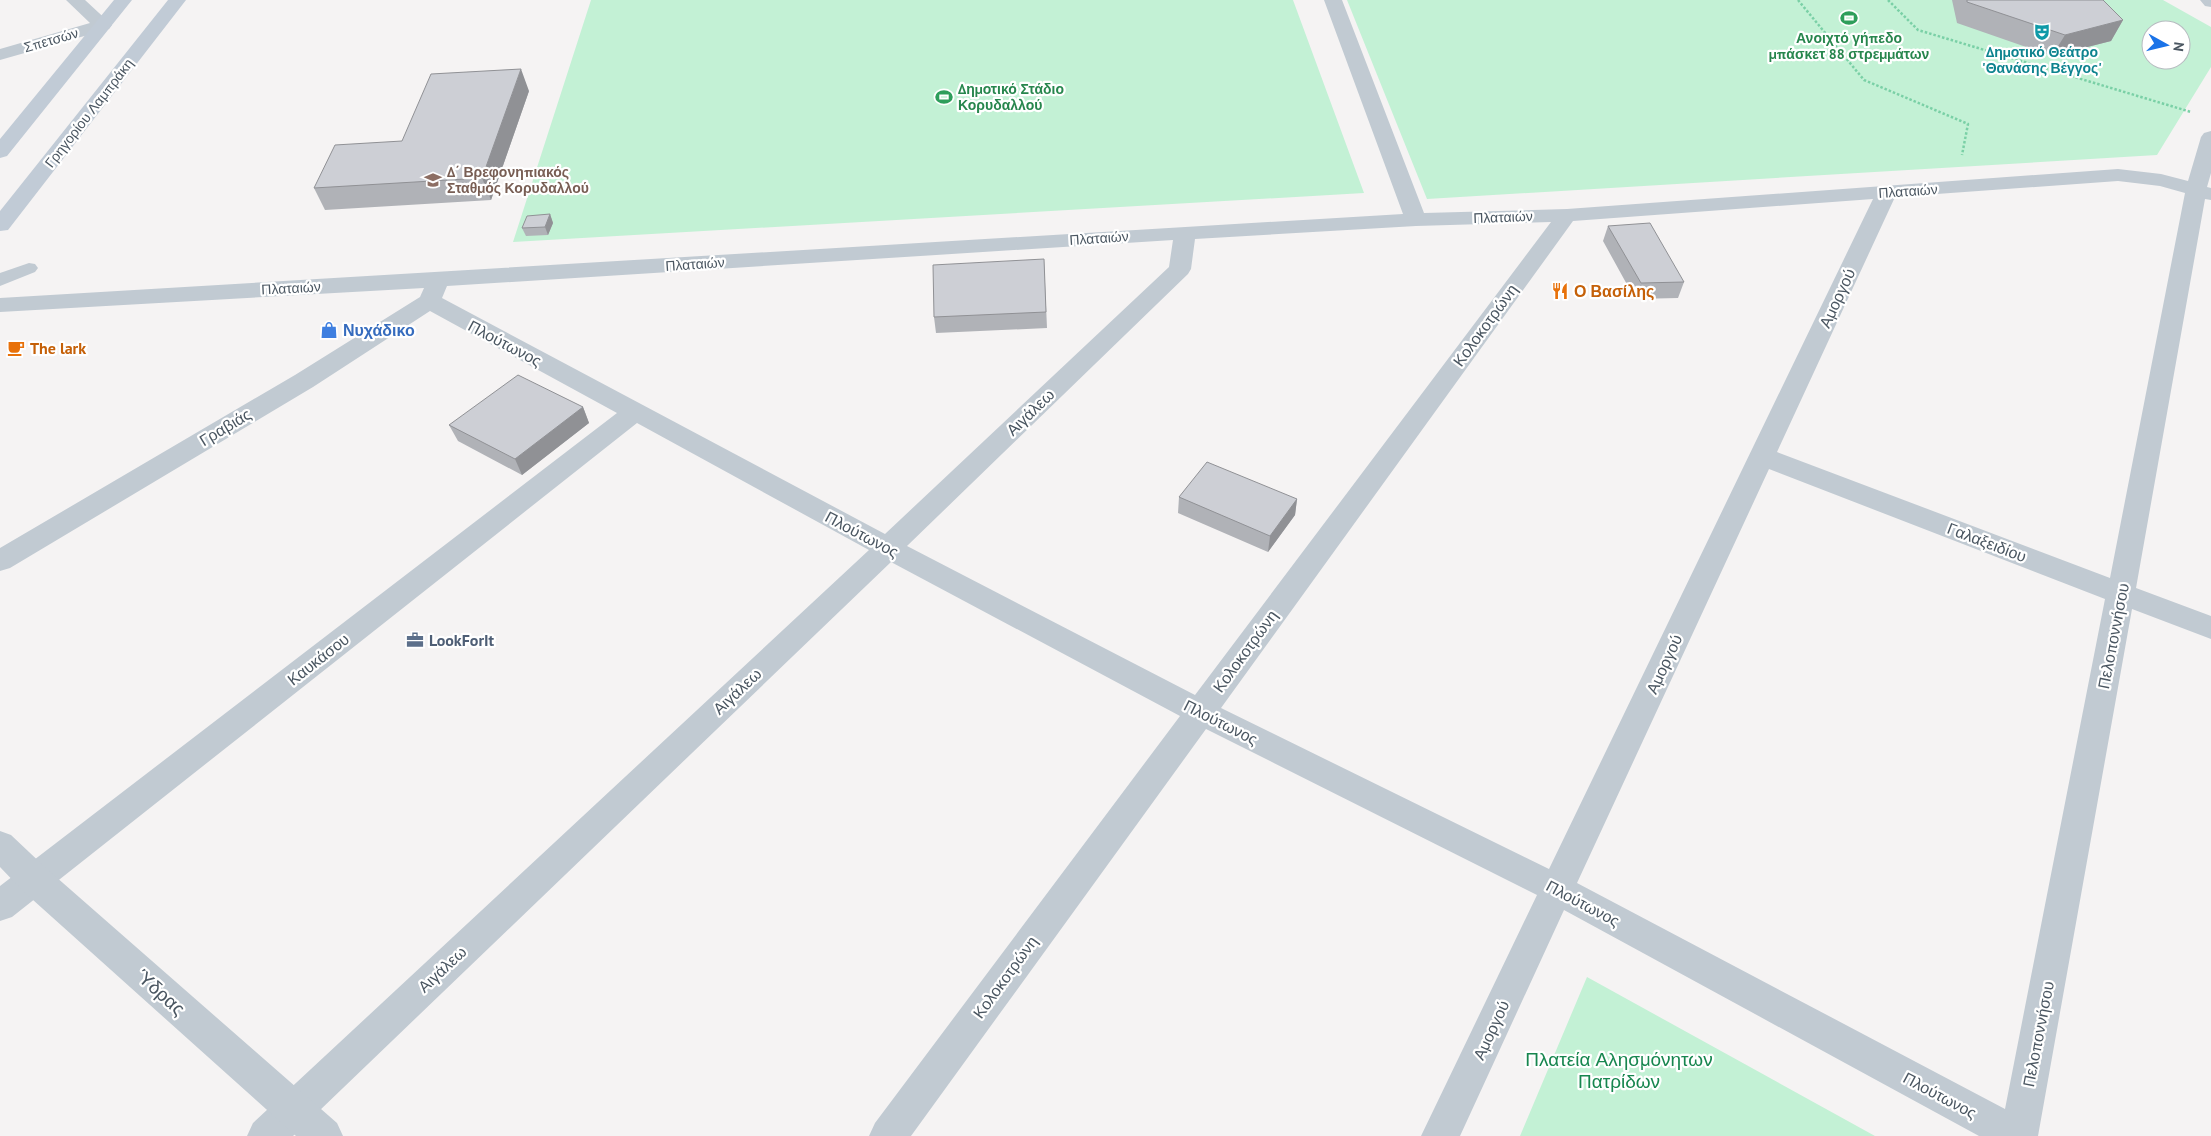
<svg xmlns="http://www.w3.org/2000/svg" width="2211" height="1136" viewBox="0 0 2211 1136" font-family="'PT Sans',sans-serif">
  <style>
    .green { fill: #c3f1d5; fill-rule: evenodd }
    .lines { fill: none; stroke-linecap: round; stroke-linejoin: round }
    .path { stroke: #7ad0a6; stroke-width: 2.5; stroke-dasharray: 2.5 2; stroke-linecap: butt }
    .service { fill: #c1cad2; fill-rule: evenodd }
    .minor { fill: #c1cad2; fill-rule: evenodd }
    .tertiary { fill: #c1cad2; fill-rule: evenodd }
    .secondary { fill: #c1cbd6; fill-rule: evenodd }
    .wall { fill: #b0b2b7 }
    .shaded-wall { fill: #909195 }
    .building { fill: #cdcfd5; stroke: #909195 }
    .labels { text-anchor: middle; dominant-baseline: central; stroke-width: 4.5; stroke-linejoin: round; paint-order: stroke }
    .far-leisure-label { font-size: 14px; font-weight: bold; fill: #27864d; stroke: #fff }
    .far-street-label { font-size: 14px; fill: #4a5661; stroke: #fff }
    .far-culture-label { font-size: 14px; font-weight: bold; fill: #0d838f; stroke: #fff }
    .far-education-label { font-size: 14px; font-weight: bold; fill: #785e54; stroke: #fff; text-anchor: start }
    .food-label { font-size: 16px; font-weight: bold; fill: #c56008; stroke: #fff; text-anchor: start }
    .street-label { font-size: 16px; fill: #4a5661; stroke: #fff }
    .shop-label { font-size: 16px; font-weight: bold; fill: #366cbe; stroke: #fff; text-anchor: start }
    .service-label { font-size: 16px; font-weight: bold; fill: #4e5e75; stroke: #fff; text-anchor: start }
    .near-street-label { font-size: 19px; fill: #4a5661; stroke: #fff }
    .near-park-label { font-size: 19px; fill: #17864f; stroke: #fff }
  </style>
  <rect width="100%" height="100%" fill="#f5f3f3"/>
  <path class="green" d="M591,0H1293L1364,193L513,242Z
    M1347,0H2163L2211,27V67L2157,155L1427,199ZM2151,30H2181V60H2151Z
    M1587,977L1875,1136H1520Z"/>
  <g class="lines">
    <path class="path" d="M1798,0L1864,80L1968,124L1962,155
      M1888,0L1918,30L2191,112"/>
    <path class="service" d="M29,263L35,264L38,268L35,272L0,286V273Z"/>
    <path class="minor" d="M66,0H85L112,25L109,29L0,60V49L90,23Z
      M1324,0H1342L1424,213L1567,209L2118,169L2161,174L2188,181L2201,137L2204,133L2211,131V173L2207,187L2211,188V200L2205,199L2136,588L2211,616V639L2132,609L2038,1136H1979L1564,910L1460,1136H1421L1537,895L1206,729L911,1136H869L875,1123L1180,716L891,562L293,1136H247L253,1123L869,550L637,423L12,917L0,921V886L617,413L430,311L313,387L10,568L0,571V548L295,375L420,297L424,288L0,312V298L1403,214ZM2118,181L2160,186L2185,193L2110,578L1777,452L1895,197ZM1873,199L1549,869L1221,708L1573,221ZM1551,222L1195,695L907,546L1188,274L1191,269L1195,239L1416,226ZM1173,240L1169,267L885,534L442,298L447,286ZM1769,469L2105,599L2005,1109L1577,883Z
      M2200,0H2211V7L2205,6Z"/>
    <path class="tertiary" d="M0,831L11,835L47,869L337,1123L343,1136H296L23,891L0,867Z"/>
    <path class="secondary" d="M114,0H132L7,156L0,158V139Z
      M168,0H186L8,230L0,231V211Z"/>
  </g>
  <path class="wall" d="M1952,0H2103L2123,20L2111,41L2052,56L1957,23Z
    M529,91L491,200L325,210L314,188L402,141Z
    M550,214L553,223L548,235L526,236L522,228Z
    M1608,226L1684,282L1678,298L1635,299L1603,241Z
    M1044,259L1047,328L936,333L934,317Z
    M583,407L589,423L522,475L458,441L449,425Z
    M1179,497L1297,499L1295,515L1268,552L1178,513Z"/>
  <path class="shaded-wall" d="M2123,20L2111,41L2052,56L2065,35Z
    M521,69L529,91L491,200L482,178Z
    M550,214L553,223L548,235L545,227Z
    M583,407L589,423L522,475L515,459Z
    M1297,499L1295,515L1268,552L1270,536Z"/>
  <path class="building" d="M1967,0H2103L2123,20L2065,35L1967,2Z
    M521,69L482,178L314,188L335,145L402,141L431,74Z
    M550,214L545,227L522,228L527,216Z
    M1650,223L1684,282L1641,283L1608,226Z
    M1044,259L1046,312L934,317L933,265Z
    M518,375L583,407L515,459L449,425Z
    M1207,462L1297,499L1270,536L1179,497Z"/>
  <defs>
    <g id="stadium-bare" transform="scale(1.35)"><path d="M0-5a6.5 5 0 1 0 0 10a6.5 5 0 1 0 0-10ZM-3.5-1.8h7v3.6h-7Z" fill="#2e9e5b" stroke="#fff" stroke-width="2.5" paint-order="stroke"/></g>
    <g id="theatre-bare" transform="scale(1.35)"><path d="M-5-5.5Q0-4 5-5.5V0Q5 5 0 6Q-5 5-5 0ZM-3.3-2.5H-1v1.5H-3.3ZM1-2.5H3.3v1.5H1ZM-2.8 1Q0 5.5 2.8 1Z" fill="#0f9aa8" stroke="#fff" stroke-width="2.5" paint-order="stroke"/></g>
    <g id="school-bare" transform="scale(1.35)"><path d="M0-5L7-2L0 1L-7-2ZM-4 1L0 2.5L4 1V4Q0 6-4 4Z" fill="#8d6e63" stroke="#fff" stroke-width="2.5" paint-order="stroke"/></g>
    <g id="restaurant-bare" transform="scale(1.35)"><path d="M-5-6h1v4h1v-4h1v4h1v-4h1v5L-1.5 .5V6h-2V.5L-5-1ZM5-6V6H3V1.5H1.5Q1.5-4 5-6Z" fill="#e8710a" stroke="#fff" stroke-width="2.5" paint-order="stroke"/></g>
    <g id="shop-bare" transform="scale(1.35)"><path d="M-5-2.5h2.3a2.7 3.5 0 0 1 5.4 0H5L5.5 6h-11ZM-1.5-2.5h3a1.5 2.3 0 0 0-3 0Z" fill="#3f7fe0" stroke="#fff" stroke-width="2.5" paint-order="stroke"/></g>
    <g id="cafe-bare" transform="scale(1.35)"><path d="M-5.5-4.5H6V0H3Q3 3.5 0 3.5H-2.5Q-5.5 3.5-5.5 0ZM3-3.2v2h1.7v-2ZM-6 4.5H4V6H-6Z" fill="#e8710a" stroke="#fff" stroke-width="2.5" paint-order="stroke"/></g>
    <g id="office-bare" transform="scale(1.35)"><path d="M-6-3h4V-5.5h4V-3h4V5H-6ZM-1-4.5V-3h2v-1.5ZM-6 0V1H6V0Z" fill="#5c6f8a" stroke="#fff" stroke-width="2.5" paint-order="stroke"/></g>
  </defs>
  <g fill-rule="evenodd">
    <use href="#stadium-bare" x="1849" y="18"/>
    <use href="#theatre-bare" x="2042" y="32"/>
    <use href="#stadium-bare" x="944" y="97"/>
    <use href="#school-bare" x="433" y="180"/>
    <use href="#restaurant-bare" x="1560" y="291"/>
    <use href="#shop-bare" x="329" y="330"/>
    <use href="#cafe-bare" x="16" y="348"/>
    <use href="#office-bare" x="415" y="640"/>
  </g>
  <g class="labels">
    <g class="far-leisure-label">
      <text x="1849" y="38">Ανοιχτό γήπεδο<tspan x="1849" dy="16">μπάσκετ 88 στρεμμάτων</tspan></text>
      <text x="958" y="89" text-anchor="start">Δημοτικό Στάδιο<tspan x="958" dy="16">Κορυδαλλού</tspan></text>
    </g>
    <g class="far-street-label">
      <text transform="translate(51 40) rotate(-16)">Σπετσών</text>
      <text transform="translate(89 113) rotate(-52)">Γρηγορίου Λαμπράκη</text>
      <text transform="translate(1908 191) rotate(-4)">Πλαταιών</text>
      <text transform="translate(1503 217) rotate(-2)">Πλαταιών</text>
      <text transform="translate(1099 238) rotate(-4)">Πλαταιών</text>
      <text transform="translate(695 264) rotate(-4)">Πλαταιών</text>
      <text transform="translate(291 288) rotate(-3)">Πλαταιών</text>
    </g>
    <g class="far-culture-label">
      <text x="2042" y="52">Δημοτικό Θεάτρο<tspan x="2042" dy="16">'Θανάσης Βέγγος'</tspan></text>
    </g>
    <g class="far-education-label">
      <text x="447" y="172">Δ΄ Βρεφονηπιακός<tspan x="447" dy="16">Σταθμός Κορυδαλλού</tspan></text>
    </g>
    <g class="food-label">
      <text x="1574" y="291">Ο Βασίλης</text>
      <text x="30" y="348">The lark</text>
    </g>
    <g class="street-label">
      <text transform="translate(1837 298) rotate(-65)">Αμοργού</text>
      <text transform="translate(1485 325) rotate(-54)">Κολοκοτρώνη</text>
      <text transform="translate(505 343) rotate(28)">Πλούτωνος</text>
      <text transform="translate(1030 412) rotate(-44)">Αιγάλεω</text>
      <text transform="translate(225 427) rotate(-31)">Γραβιάς</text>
      <text transform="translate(862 534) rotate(28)">Πλούτωνος</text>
      <text transform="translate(1987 542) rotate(21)">Γαλαξειδίου</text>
      <text transform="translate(2113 636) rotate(-79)">Πελοποννήσου</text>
      <text transform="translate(1245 651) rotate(-54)">Κολοκοτρώνη</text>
      <text transform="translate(318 659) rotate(-38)">Καυκάσου</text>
      <text transform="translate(1664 664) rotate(-65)">Αμοργού</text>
      <text transform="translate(737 691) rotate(-43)">Αιγάλεω</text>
      <text transform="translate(1221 722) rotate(27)">Πλούτωνος</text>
      <text transform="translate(1583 903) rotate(28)">Πλούτωνος</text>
      <text transform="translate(442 969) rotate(-43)">Αιγάλεω</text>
      <text transform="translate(1005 977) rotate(-54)">Κολοκοτρώνη</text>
      <text transform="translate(1491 1030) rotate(-65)">Αμοργού</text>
      <text transform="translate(2038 1034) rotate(-79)">Πελοποννήσου</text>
      <text transform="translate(1940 1095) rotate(28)">Πλούτωνος</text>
    </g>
    <g class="shop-label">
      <text x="343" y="330">Νυχάδικο</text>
    </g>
    <g class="service-label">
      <text x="429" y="640">LookForIt</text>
    </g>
    <g class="near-street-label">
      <text transform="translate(161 992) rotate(42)">Ύδρας</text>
    </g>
    <g class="near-park-label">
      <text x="1619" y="1059">Πλατεία Αλησμόνητων<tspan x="1619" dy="22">Πατρίδων</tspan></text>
    </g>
  </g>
  <g transform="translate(2166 45) rotate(98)"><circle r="24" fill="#ffffff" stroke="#b7bbc0"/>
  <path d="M0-4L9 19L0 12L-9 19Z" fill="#1a73e8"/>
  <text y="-8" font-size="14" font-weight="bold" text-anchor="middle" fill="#4a5661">N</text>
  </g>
</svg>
